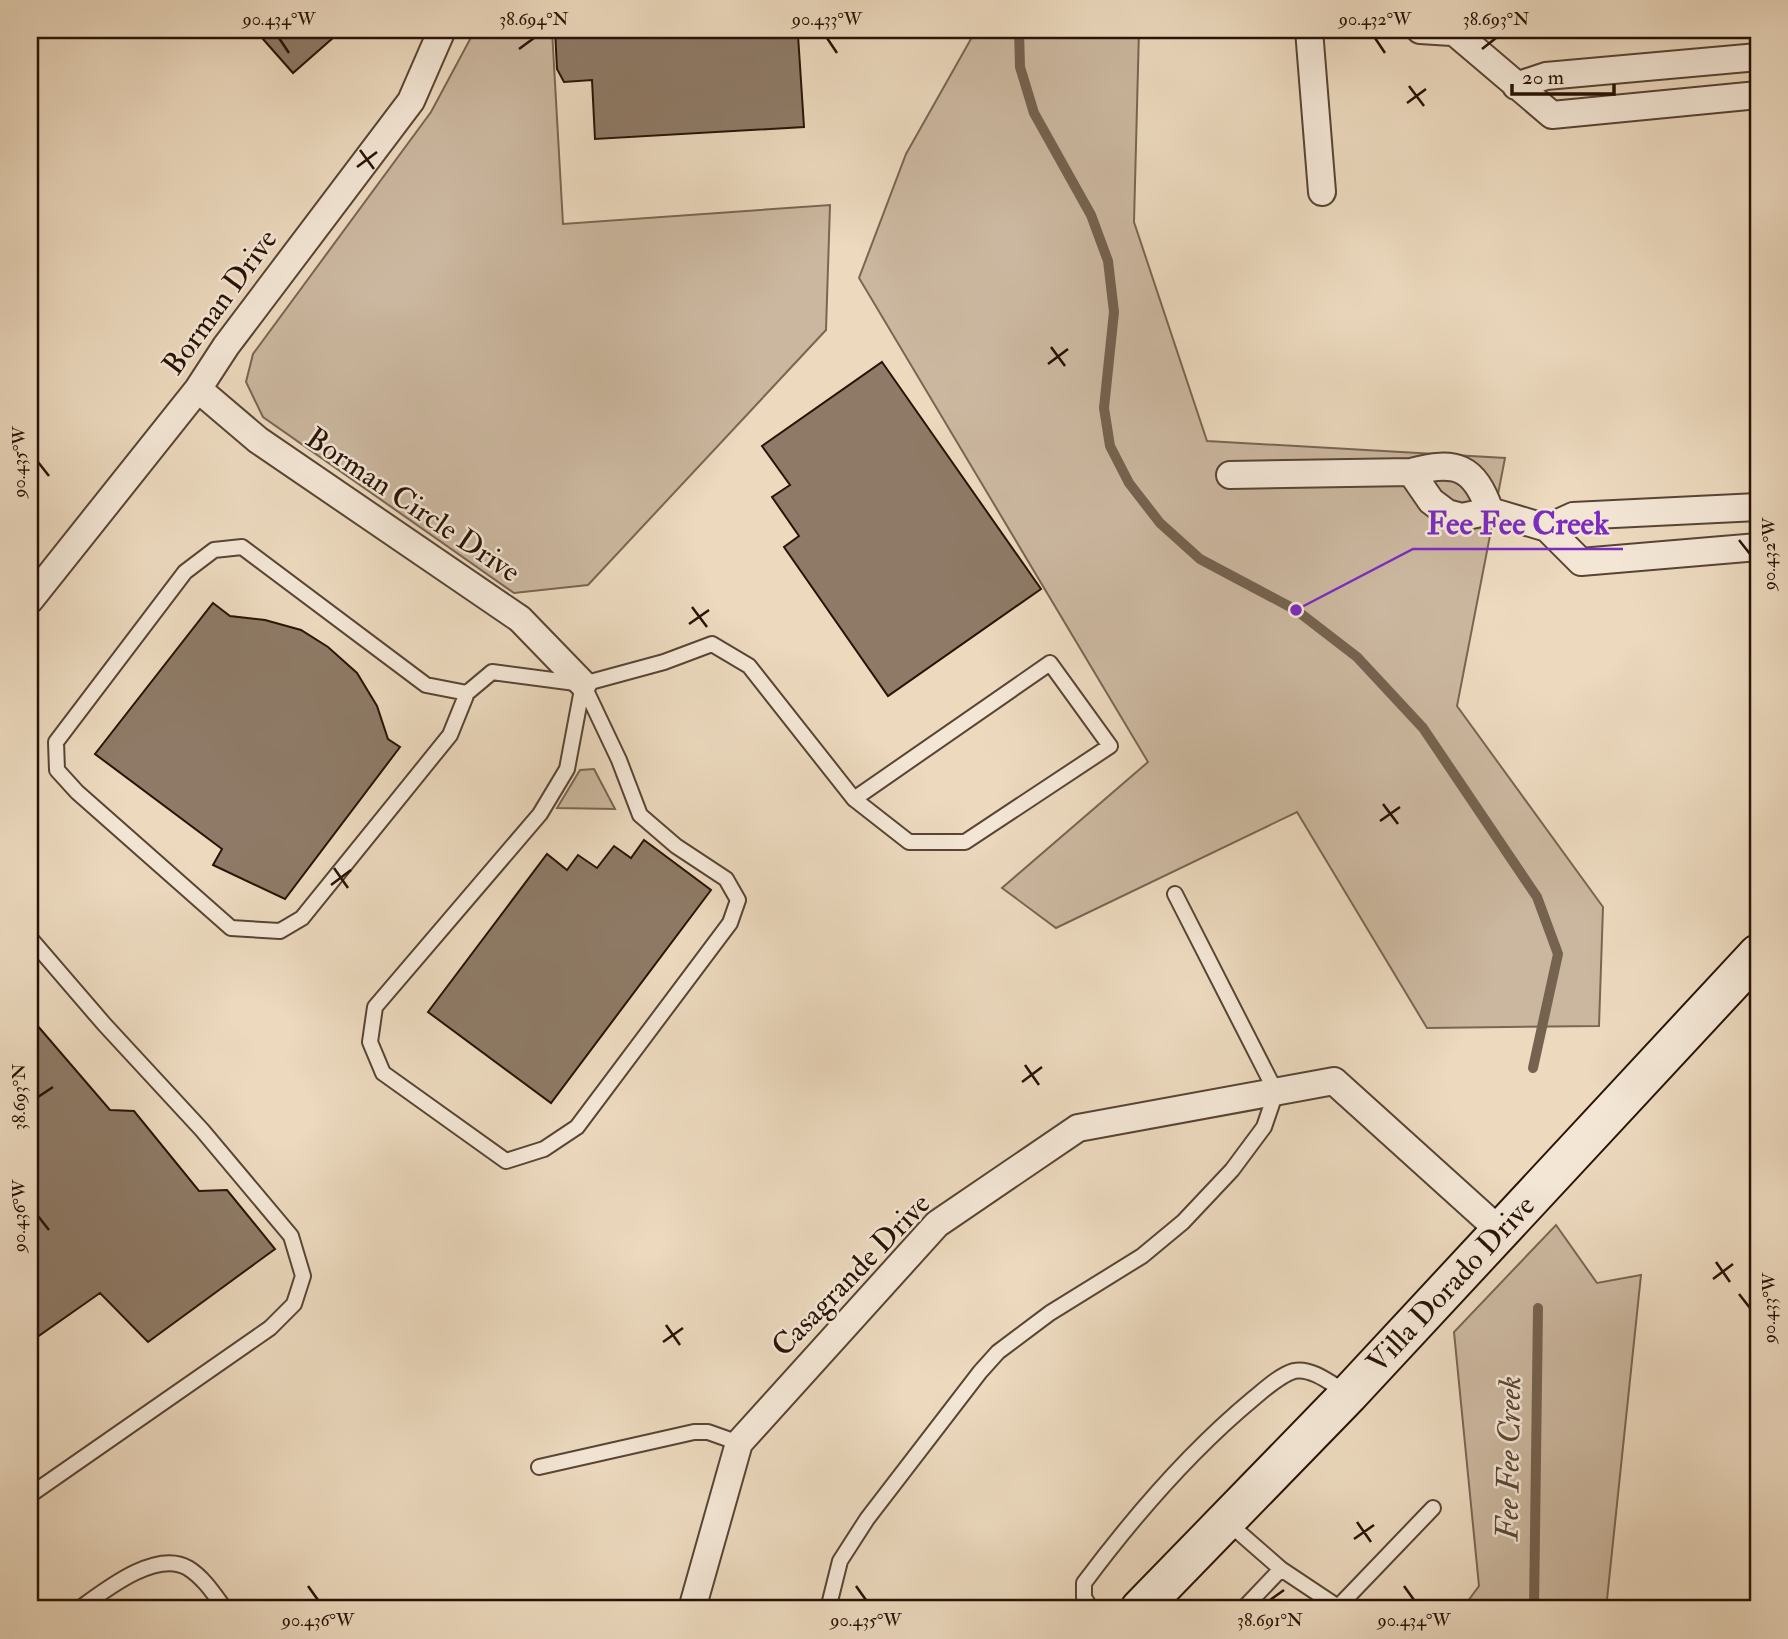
<svg xmlns="http://www.w3.org/2000/svg" width="1788" height="1639" viewBox="0 0 1788 1639" font-family="'IM FELL Double Pica',serif">
  <style>
    .green { fill: #cbb79f; stroke: #7a6552; stroke-width: 2 }
    .lines { fill: none; stroke-linecap: round; stroke-linejoin: round }
    .stream { stroke: #75624f; stroke-width: 10 }
    .building { fill: #8e7a66; stroke: #281306; stroke-width: 2 }
    .lane-casing { stroke: #594434; stroke-width: 18 }
    .street-casing { stroke: #594434; stroke-width: 30 }
    .secondary-casing { stroke: #281306; stroke-width: 42 }
    .lane { stroke: #f3e6d5; stroke-width: 14 }
    .street { stroke: #f3e6d5; stroke-width: 26 }
    .secondary { stroke: #f3e6d5; stroke-width: 38 }
    .ticks { fill: none; stroke: #281306; stroke-width: 2.5 }
    .labels { text-anchor: middle; dominant-baseline: central; stroke-width: 5; stroke-linejoin: round; paint-order: stroke }
    .street-label { font-size: 30px; fill: #281306; stroke: #f3e6d5 }
    .water-label { font-size: 32px; font-style: italic; fill: #5c4736; stroke: #f3e6d5 }
    .leader { fill: none; stroke: #7b2cbf; stroke-width: 2.5 }
    .callout-dot { fill: #7b2cbf; stroke: #f3e6d5; stroke-width: 2.5 }
    .callout-label { font-size: 32px; text-anchor: middle; font-weight: bold; fill: #7b2cbf; stroke: #f3e6d5; stroke-width: 5; stroke-linejoin: round; paint-order: stroke }
    .neatline { fill: none; stroke: #281306; stroke-width: 2.5 }
    .ticks-label { font-size: 18px; text-anchor: middle; fill: #281306 }
  </style>
  <rect width="100%" height="100%" fill="#ecd9be"/>
  <filter id="stains"><feTurbulence type="fractalNoise" baseFrequency=".00286" numOctaves="4"/><feColorMatrix values="0 0 0 0 .2 0 0 0 0 .09 0 0 0 0 .02 0 0 0 .5 -.17"/></filter>
  <radialGradient id="worn" r=".72"><stop offset=".6" stop-color="#630" stop-opacity="0"/><stop offset="1" stop-color="#630" stop-opacity=".3"/></radialGradient>
  <path class="green" d="M475,30H552L563,224L830,205L826,330L588,585L514,593L263,417L246,382L253,354L431,112Z
    M976,30H1139L1134,222L1207,441L1505,458L1457,706L1603,907L1599,1026L1427,1028L1297,812L1056,928L1002,888L1148,762L859,278L906,154Z
    M594,769L615,809L557,808L580,770Z
    M1556,1225L1597,1283L1641,1275L1606,1609H1462L1479,1586L1454,1332Z"/>
  <g class="lines">
    <path class="stream" d="M1019,30L1020,67L1034,113L1091,215L1108,261L1114,312L1104,408L1110,446L1129,483L1160,523L1200,559L1296,610L1357,657L1423,728L1537,897L1558,954L1533,1068
      M1534,1609L1538,1308"/>
  </g>
  <path class="building" d="M255,30H342L293,73Z
    M555,30H763L764,37L798,35L804,127L595,139L592,80L564,82L557,69Z
    M882,362L1041,589L888,696L784,547L799,536L772,497L790,485L762,446Z
    M213,603L230,616L265,620L301,630L328,647L357,673L377,706L388,739L400,747L285,899L213,865L222,849L95,754Z
    M644,840L711,890L551,1103L428,1012L547,854L567,870L578,855L597,868L614,846L631,858Z
    M30,1017L110,1110L134,1111L199,1191L227,1190L275,1249L148,1342L100,1293L30,1342Z"/>
  <g class="lines">
    <g class="lane-casing">
      <path id="lane" d="M583,684L619,760L640,815L676,846L726,879L738,900L730,923L577,1127L544,1149L506,1161L383,1073L370,1042L375,1007L540,814L567,769Z
        M467,693L450,735L302,918L280,931L231,928L77,792L57,770L56,742L185,572L214,550L242,547L426,685L467,693L492,672L583,684L664,662L712,644L749,666L854,799L909,842H965L1110,746L1050,663L854,799
        M30,938L104,1024L202,1130L291,1236L303,1276L294,1304L270,1328L30,1495
        M539,1467L694,1432H708L739,1443
        M1226,1521L1281,1569
        M79,1609C104,1591 156,1549 188,1568C204,1578 214,1594 225,1609
        M828,1609L840,1561L867,1519L980,1372L998,1352L1050,1313L1142,1256L1183,1222L1232,1170L1264,1127L1276,1092L1175,894
        M1091,1609L1084,1597V1583C1134,1516 1190,1451 1254,1398C1265,1389 1280,1375 1294,1371C1312,1367 1333,1385 1347,1393
        M1243,1609L1281,1569L1338,1607L1433,1508"/>
    </g>
    <g class="street-casing">
      <path id="street" d="M1309,30L1322,192
        M1420,30L1452,32
        M1452,30L1552,115L1758,95
        M1516,86L1546,76L1758,57
        M198,389L258,440L520,619L583,684
        M1411,472L1431,501L1447,513L1462,517L1490,511L1547,528L1581,562L1758,547
        M1230,475L1411,472C1456,460 1474,466 1490,511
        M1547,528L1573,516L1758,507
        M30,600L198,389L226,346L411,101L442,30
        M692,1609L739,1443L937,1224L1078,1128L1334,1081L1500,1231"/>
    </g>
    <g class="secondary-casing">
      <path id="secondary" d="M1140,1609L1349,1394L1758,954"/>
    </g>
    <use href="#lane" class="lane"/>
    <use href="#street" class="street"/>
    <use href="#secondary" class="secondary"/>
  </g>
  <path class="ticks" d="M279,38L289,53M827,38L837,53M1375,38L1385,53M519,49L534,38M1482,49L1496,38M1409,86L1424,106M1407,103L1426,89M360,150L374,169M357,167L377,152M1051,347L1065,366M1048,364L1068,349M38,462L49,476M1739,540L1750,554M692,607L707,627M689,624L709,610M1383,804L1398,824M1380,821L1400,807M334,868L348,888M331,885L351,870M1025,1065L1039,1085M1022,1082L1042,1067M38,1097L53,1087M38,1216L49,1230M1716,1262L1730,1282M1713,1279L1733,1264M1739,1294L1750,1308M666,1325L680,1345M663,1342L683,1328M1357,1522L1371,1542M1354,1539L1374,1525M308,1586L318,1600M856,1586L866,1600M1404,1586L1414,1600M1270,1600L1284,1590"/>
  <g class="labels">
    <g class="street-label">
      <text transform="translate(220 302) rotate(-54)">Borman Drive</text>
      <text transform="translate(413 505) rotate(34)">Borman Circle Drive</text>
      <text transform="translate(851 1275) rotate(-46)">Casagrande Drive</text>
      <text transform="translate(1451 1284) rotate(-47)">Villa Dorado Drive</text>
    </g>
    <g class="water-label">
      <text transform="translate(1509 1458) rotate(-89)">Fee Fee Creek</text>
    </g>
  </g>
  <path class="leader" d="M1296 610L1413 549H1623"/>
  <circle class="callout-dot" cx="1296" cy="610" r="7"/>
  <g class="callout-label">
    <text x="1518" y="534">Fee Fee Creek</text>
  </g>
  <rect width="1788" height="1639" fill="none" stroke="#ecd9be" stroke-width="77"/>
  <path d="M1512 84v10h102v-10" fill="none" stroke="#281306" stroke-width="3.5"/>
  <text x="1522" y="84" font-size="21" fill="#281306" stroke="#f3e6d5" stroke-width="5" paint-order="stroke">20 m</text>
  <rect x="38" y="38" width="1712" height="1562" class="neatline"/>
  <g class="ticks-label">
    <text x="279" y="25">90.434°W</text>
    <text x="534" y="25">38.694°N</text>
    <text x="827" y="25">90.433°W</text>
    <text x="1375" y="25">90.432°W</text>
    <text x="1496" y="25">38.693°N</text>
    <text transform="translate(19 462) rotate(-90)" y="6">90.435°W</text>
    <text transform="translate(1769 554) rotate(-90)" y="6">90.432°W</text>
    <text transform="translate(19 1097) rotate(-90)" y="6">38.693°N</text>
    <text transform="translate(19 1216) rotate(-90)" y="6">90.436°W</text>
    <text transform="translate(1769 1308) rotate(-90)" y="6">90.433°W</text>
    <text x="318" y="1626">90.436°W</text>
    <text x="866" y="1626">90.435°W</text>
    <text x="1270" y="1626">38.691°N</text>
    <text x="1414" y="1626">90.434°W</text>
  </g>
  <rect width="100%" height="100%" filter="url(#stains)"/>
  <rect width="100%" height="100%" fill="url(#worn)"/>
</svg>
